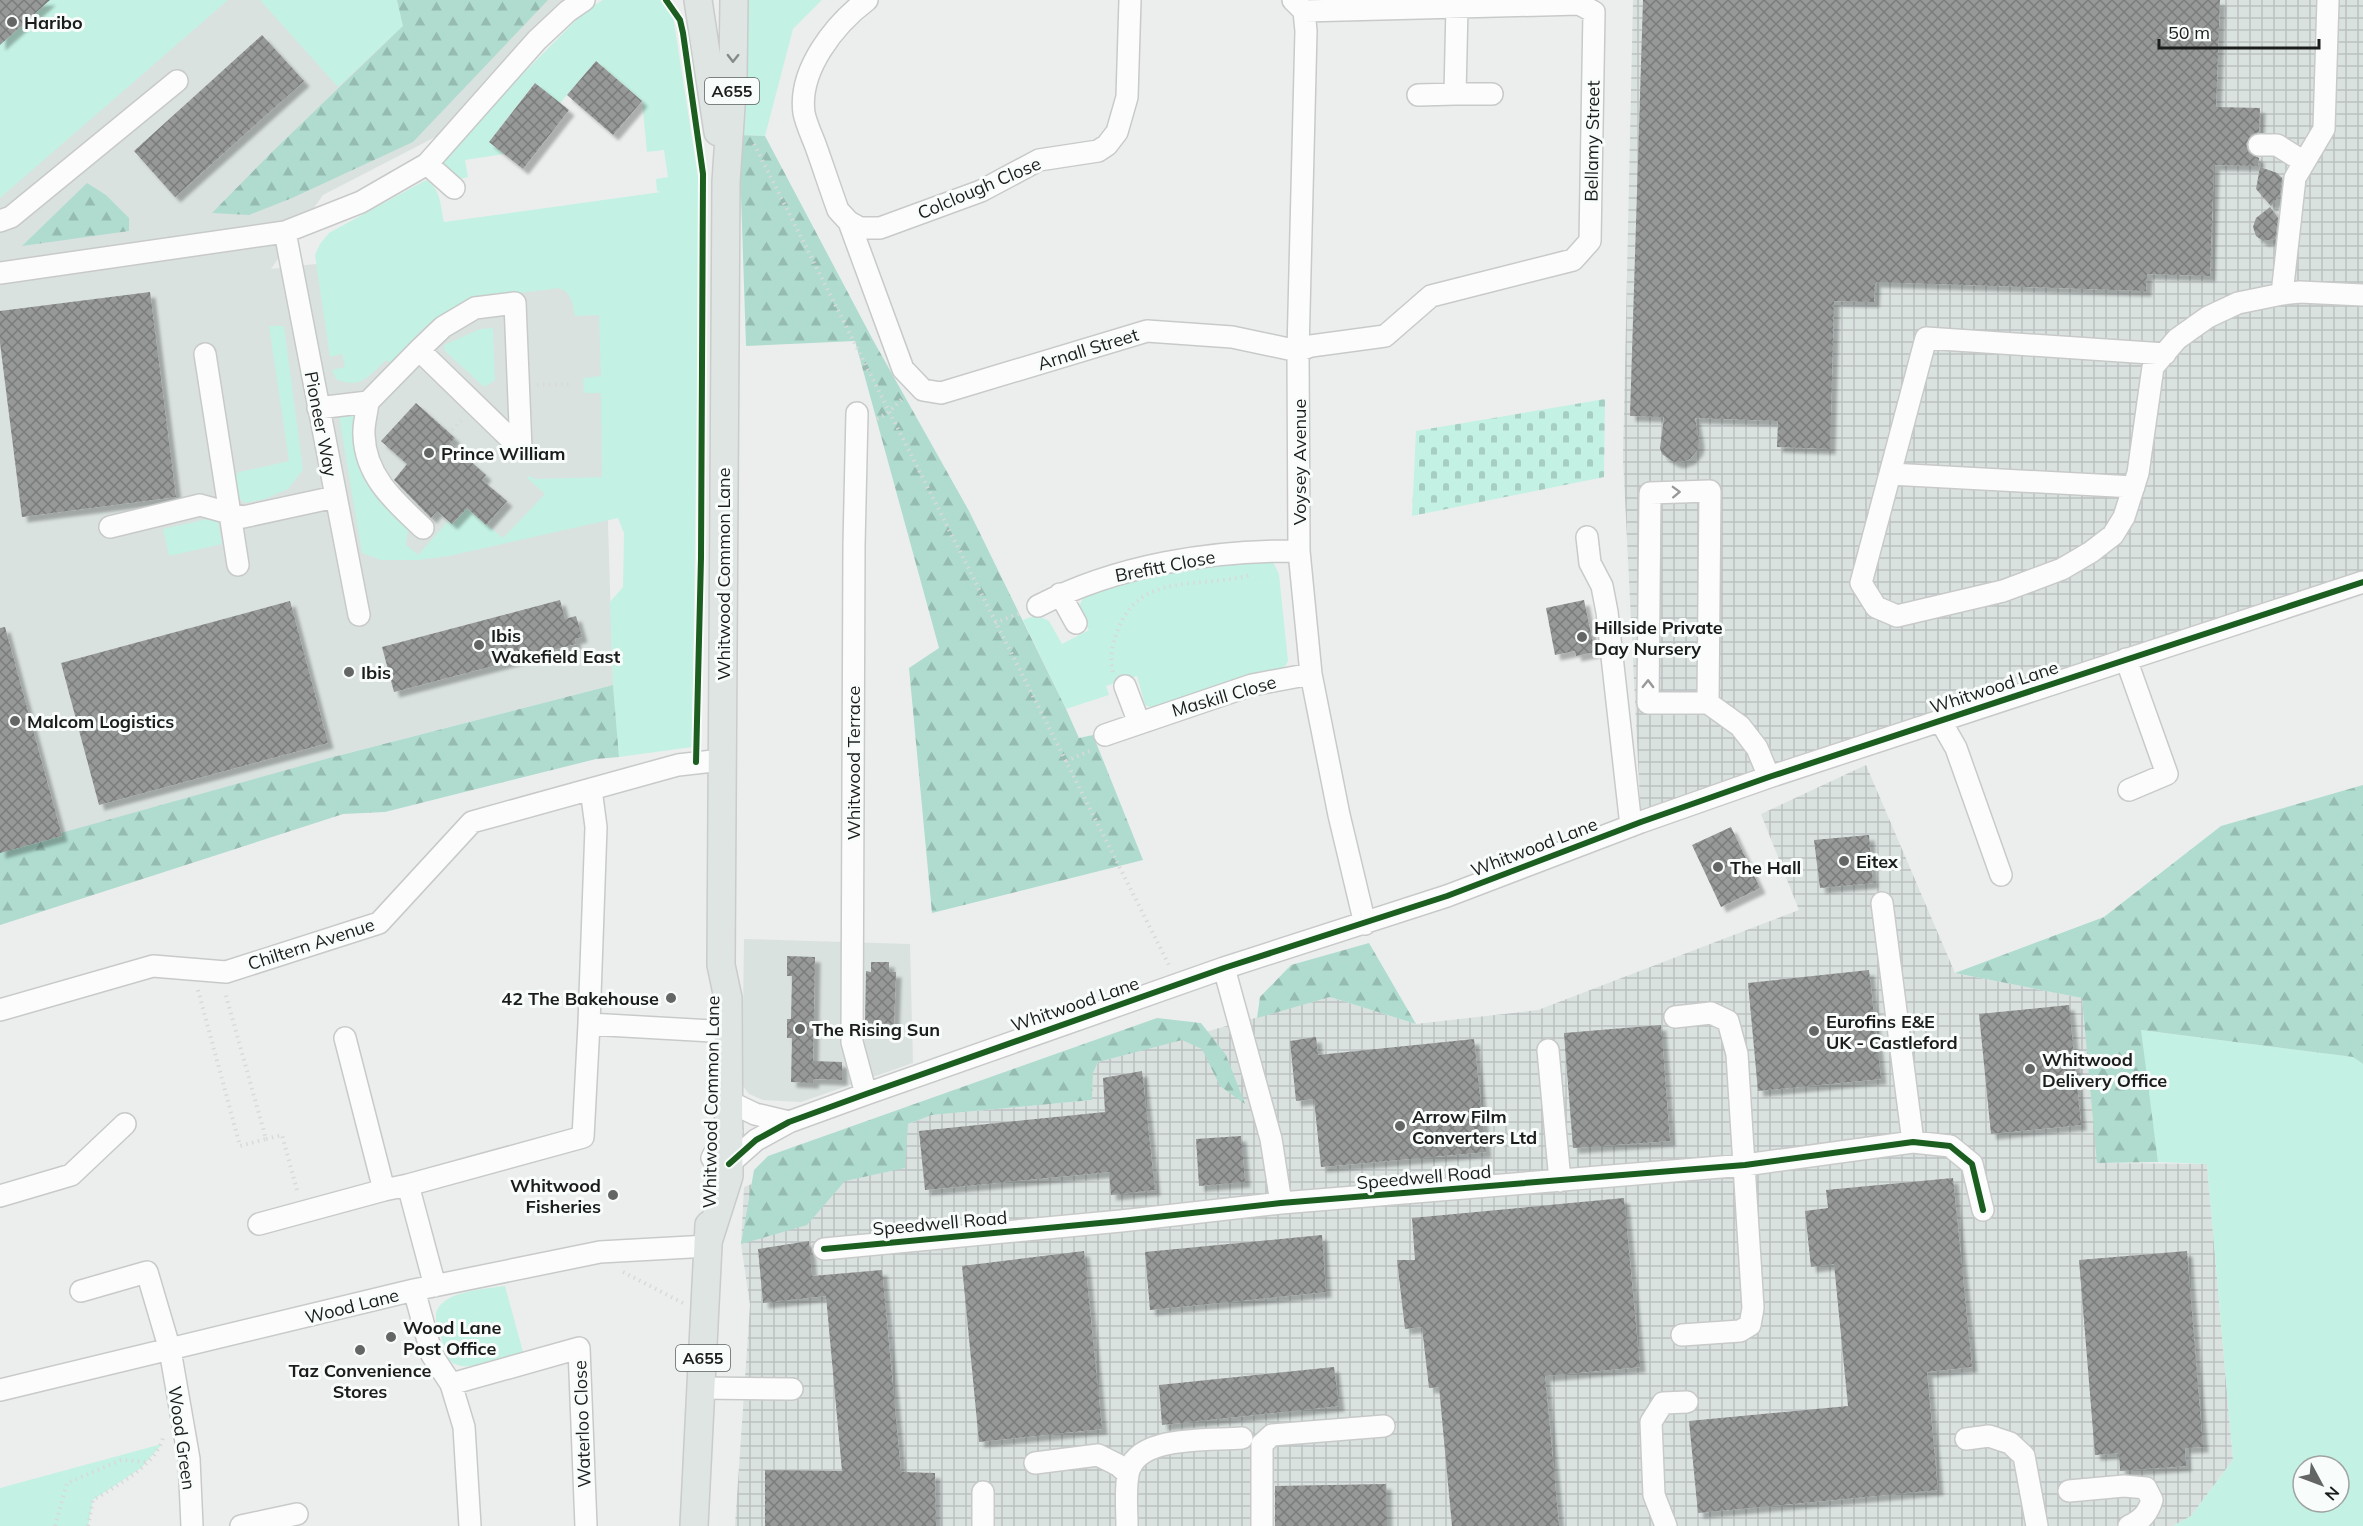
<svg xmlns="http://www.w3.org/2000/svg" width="2363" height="1526" viewBox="0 0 2363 1526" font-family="Mulish,sans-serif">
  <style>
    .built { fill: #dae2e0 }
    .industrial { fill: url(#industrial-grid) }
    .green { fill: #c3f1e3; fill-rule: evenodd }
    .forest { fill: url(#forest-firs) }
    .cemetery { fill: url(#cemetery-stones) }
    .building { fill: url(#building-cross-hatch); filter: url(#shadow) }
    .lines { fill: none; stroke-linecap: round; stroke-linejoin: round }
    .minor-casing { stroke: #c8cac9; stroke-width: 24 }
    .major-casing { stroke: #cacbcb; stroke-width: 30 }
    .path { stroke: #d8dad9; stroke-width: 4; stroke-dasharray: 1.5 4.5; stroke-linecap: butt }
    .minor { stroke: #fcfcfc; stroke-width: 21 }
    .major { stroke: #dee5e3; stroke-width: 27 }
    .cycleway-casing { stroke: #f8fdfb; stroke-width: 10 }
    .cycleway { stroke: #1b5e20; stroke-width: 6 }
    .oneway { stroke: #868b89 }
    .oneway2 { stroke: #979897 }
    .poi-dot { fill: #646665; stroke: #f8fdfb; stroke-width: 2 }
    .labels { text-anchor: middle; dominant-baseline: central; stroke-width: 6; stroke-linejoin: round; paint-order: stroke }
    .shield { fill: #f8fdfb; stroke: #5d605f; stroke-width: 1.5 }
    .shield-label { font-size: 16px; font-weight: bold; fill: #1b1d1c }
    .poi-label { font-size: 18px; font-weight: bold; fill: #1b1d1c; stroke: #f8fdfb; text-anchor: start }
    .street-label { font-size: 18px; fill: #1b1d1c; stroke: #f8fdfb }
  </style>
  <defs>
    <pattern id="industrial-grid" width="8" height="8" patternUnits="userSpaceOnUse" patternTransform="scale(1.5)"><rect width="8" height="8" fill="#dae2e0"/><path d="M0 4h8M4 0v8" fill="none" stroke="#bac1c0"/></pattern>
    <pattern id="forest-firs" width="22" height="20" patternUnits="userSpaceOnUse" patternTransform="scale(1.5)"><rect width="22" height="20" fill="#afdccf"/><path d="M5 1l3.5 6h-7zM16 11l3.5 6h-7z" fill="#96bcb1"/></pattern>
    <pattern id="cemetery-stones" width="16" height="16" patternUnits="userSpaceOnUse" patternTransform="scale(1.5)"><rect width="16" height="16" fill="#c3f1e3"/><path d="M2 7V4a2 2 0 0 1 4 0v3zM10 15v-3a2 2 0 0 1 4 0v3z" fill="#a7cec2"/></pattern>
    <pattern id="building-cross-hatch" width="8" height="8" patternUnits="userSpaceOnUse" patternTransform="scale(1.5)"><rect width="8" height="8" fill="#979998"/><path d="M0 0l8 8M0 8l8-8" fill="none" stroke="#7a7c7b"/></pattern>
    <filter id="shadow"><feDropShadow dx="5.5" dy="5.5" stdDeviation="1.5" flood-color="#0004"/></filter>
  </defs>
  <rect width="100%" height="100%" fill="#eceeed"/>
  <path class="built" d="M0,0H586L476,116L323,195L271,269L599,232L613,685L336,756L343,814L0,925Z
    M744,939L910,944L913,1063L801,1102L763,1100L749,1094L742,1085Z"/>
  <path class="industrial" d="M1633,0H2363V582L1641,822L1623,458Z
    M1866,765L1955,973L2082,998L2098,1163L2207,1164L2233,1460L2191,1516L2173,1526H735L750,1305L741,1244L744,1187L932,1115L1092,1100L1093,1073L1098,1062L1330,997L1416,1024L1538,1010L1799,910L1761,814Z"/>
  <path class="green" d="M50,0H228L0,198V45Z
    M260,0H397L403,26L338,87Z
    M603,0H660L673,16L700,190L692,747L619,757L613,685L610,602L623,587L624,533L618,518L449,556L418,560H381L362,553L339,416L342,412L352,409L356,416L409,522L406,545L418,555L448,521L452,524L467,508L503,538L545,494L527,478L529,476L535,479L602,477L601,393H584L583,378L601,376L599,315L575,316C572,303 572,292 558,288C524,293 485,295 453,309C427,320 409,343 392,364L386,360C369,376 360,390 336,379L332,370L345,367L342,354L330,357L315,255L320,244L329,233L426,180C442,190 440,206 444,222L661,192L657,191L656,179L668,177L664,150L647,152L642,101L596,61L560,103L534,84L489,142L504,154L465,160L468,177L460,179L438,160L586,10Z
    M745,0H822L793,29L765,136L739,135Z
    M269,326H284L303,470L288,489L265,499L245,503L234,494L230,484L239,472L289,461Z
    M493,328L495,380L484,387L445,351L444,345L480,329Z
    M208,519L218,522L222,544L169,556L163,529Z
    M1258,558L1273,562L1279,574L1288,661L1283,670L1161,711L1145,705L1137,676L1106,686L1109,695L1066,709L1023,620L1037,615L1049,621L1062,644L1089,630L1077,610L1088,589L1177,565Z
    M2140,1030L2353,1057L2363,1064V1526H2173L2191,1516L2233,1460L2207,1164L2158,1162ZM2303,1466H2339V1502H2303Z
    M505,1286L523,1352C507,1357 471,1372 455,1364C446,1360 443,1345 441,1336C439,1331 436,1324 436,1318C435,1291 486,1289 505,1286Z
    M162,1444L141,1468L93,1500L88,1526H0V1488Z"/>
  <path class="forest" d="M397,0H548L413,142L292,198L249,215L212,213L270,154L403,26Z
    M739,135L765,136L873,340L969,511L1066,709L1079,738L1093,735L1143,860L932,913L909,668L939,648L855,341L746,346Z
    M87,183L106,195L129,218V231L22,246Z
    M613,685L619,757L596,759L385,812L343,814L0,925V850L333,757Z
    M2363,785V1064L2353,1057L2141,1030L2158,1162L2097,1163L2082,998L1955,973L2104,917L2221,826Z
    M1369,943L1416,1024L1330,997L1257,1018L1260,997L1291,965Z
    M1157,1018L1201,1023L1226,1055L1245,1104L1220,1086L1202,1049L1182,1040L1098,1062L1093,1073L1092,1100L932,1115L908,1124L905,1168L845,1181L807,1225L741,1244L754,1170L768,1156Z"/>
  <path class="cemetery" d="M1605,399L1604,477L1412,516L1416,431Z"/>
  <path class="building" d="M0,0H50L0,45Z
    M1643,0H2220L2216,107L2260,108L2259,132L2252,134L2246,144L2248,152L2259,158L2258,166L2214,165L2210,276L2147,274L2146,291L1875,282L1874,302L1834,301L1830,449L1777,447L1778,421L1695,418L1699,442L1698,449L1690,459L1678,463L1672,461L1662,454L1660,448L1664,417L1630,416Z
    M262,35L304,81L175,197L134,151Z
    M596,61L642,101L613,135L567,95Z
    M535,83L569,110L523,169L489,142Z
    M2260,167L2277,173L2282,178L2280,195L2271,206L2256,189Z
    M2270,207L2278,218L2275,239L2263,241L2256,236L2253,227L2256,218Z
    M150,292L176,497L22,517L0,343V311Z
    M416,403L455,438L450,443L486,475L482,480L507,501L486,525L467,508L452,524L437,511L431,518L394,480L407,464L381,441Z
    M560,600L565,619L576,616L582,637L575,639L576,644L394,692L382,647Z
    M1584,600L1595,652L1576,656L1575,651L1555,655L1546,608Z
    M290,601L328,743L99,805L61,663Z
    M5,627L62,836L0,853V628Z
    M1731,827L1760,888L1721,907L1692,845Z
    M1869,835L1873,883L1820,888L1814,840Z
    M787,956L815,957L813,1061L842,1062V1080L814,1079L813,1083L791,1082L792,1038H787V1019H791L792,976H787Z
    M871,962H889V972H896L894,1024L865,1023L866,971L871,972Z
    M1869,970L1881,1079L1758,1091L1748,983Z
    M2069,1005L2081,1125L1991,1134L1979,1014Z
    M1661,1025L1670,1141L1573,1148L1564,1033Z
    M1316,1037L1318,1055L1474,1039L1486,1152L1321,1167L1314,1099L1296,1101L1290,1041Z
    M1142,1071L1155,1190L1111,1195L1109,1172L925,1190L919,1131L1105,1112L1103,1078Z
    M1241,1136L1245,1182L1199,1186L1196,1139Z
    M1953,1178L1972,1367L1927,1372L1938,1490L1698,1513L1689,1421L1848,1406L1834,1264L1811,1267L1805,1211L1828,1208L1826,1190Z
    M1624,1198L1640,1367L1545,1376L1559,1526H1452L1439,1387L1429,1388L1422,1327L1405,1329L1397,1260H1415L1412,1218Z
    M1322,1235L1326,1292L1150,1310L1145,1252Z
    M809,1241L812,1276L882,1270L901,1472L935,1473L936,1526H765V1470L842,1471L826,1296L763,1303L758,1249Z
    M1084,1251L1102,1429L979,1442L962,1266Z
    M2187,1251L2203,1447L2185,1448L2186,1466L2120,1471L2119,1453L2095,1455L2079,1260Z
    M1334,1367L1339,1406L1162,1425L1159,1385Z
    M1386,1484L1387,1526H1275V1486Z"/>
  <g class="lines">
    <g class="minor-casing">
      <path id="minor" d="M867,0C835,24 798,70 804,113C806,123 811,134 815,144C823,166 830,188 838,210L849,222L860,228H880L981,191L1039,160L1098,151L1107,145L1117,132L1127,97L1130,0
        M1293,0L1304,11L1306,31L1298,351L1299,551L1311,674L1339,815L1365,924
        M2328,0L2324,129L2295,178L2282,294L2300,292L2363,295
        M1457,7L1455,94H1492
        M1418,95L1455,94
        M2259,145H2277L2304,162
        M454,188L427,164L537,40L568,11L584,0
        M0,221L11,217L177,81
        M849,222L903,369L923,390L941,393L1147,331L1232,337L1298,351
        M0,273L285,232
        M419,350L443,327L475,308L515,303L521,449
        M1298,351L1311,346L1385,336L1431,296L1573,260L1590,241L1594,12L1579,4L1304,11
        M205,354L238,565
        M2165,354L1926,338L1861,583L1876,607L1897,616L2003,591L2062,569L2091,552L2113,535L2124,517L2138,473L2153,367L2177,339L2208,317L2238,303L2282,294
        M368,402C367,413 363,425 364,435C365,476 395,502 423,528
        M318,408L368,402L419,350L521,449
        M857,413L854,545L852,1042L866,1094
        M1890,474L2134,487
        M110,527L200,505L243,517L335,497
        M1587,537L1590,563L1602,586L1607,612L1631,826
        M1060,594L1076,623
        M1038,606C1117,565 1211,550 1299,551
        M359,615L285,232L361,202L427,164
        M2126,659L2167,774L2129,790
        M1125,686L1139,723
        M1708,703L1710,491L1650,493L1648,703H1708L1740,726L1757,748L1769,777
        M1940,720L1956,748L2001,875
        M1105,735L1252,685L1311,674
        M591,789L596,827L589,1024L712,1031
        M1882,903L1913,1142
        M1224,968L1271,1139L1281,1203
        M0,1010L153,966L226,972L379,923L472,822L678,765L722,760
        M1675,1017L1711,1013L1728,1021L1737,1054L1753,1308L1750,1325L1740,1331L1682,1335
        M345,1038L384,1190L408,1185
        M1548,1050L1560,1181
        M728,1101L755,1114L789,1122
        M712,1158L719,1144L732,1131
        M729,1164L756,1140L789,1122L866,1094L1224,968L1447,896L1641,822L1769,777L2363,582
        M0,1196L71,1175L125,1124
        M259,1224L384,1190
        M824,1249L1121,1221L1281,1203L1745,1165L1913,1142L1950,1146L1972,1164L1983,1210
        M435,1286L408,1185L583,1137L589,1024
        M414,1290L432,1355L451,1384L464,1427L470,1526
        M81,1291L147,1272L170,1350L189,1459L192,1526
        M451,1384L579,1348L586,1526
        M701,1388L792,1389
        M0,1390L414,1290L600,1252L708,1246
        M1966,1439L1989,1436L2010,1443L2024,1456L2037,1526
        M1035,1463L1098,1455L1118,1465L1128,1474
        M2069,1491L2124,1486L2146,1488L2152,1500C2148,1513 2142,1520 2129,1526
        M983,1492V1526
        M241,1526L297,1514
        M1127,1526C1127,1510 1125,1491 1128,1475C1134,1434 1210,1441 1242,1438
        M1262,1526V1444L1272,1435L1384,1426
        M1666,1526L1654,1495L1651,1422L1663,1403L1687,1402"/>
    </g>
    <g class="major-casing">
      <path id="major" d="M698,0L718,132
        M708,1242L729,1176L728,998L721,965L726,182L733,76L734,0
        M694,1526L709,1225"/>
    </g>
    <path class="path" d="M754,144L1170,967
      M537,385L569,384
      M877,419L889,412L904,397
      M452,430L462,420
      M995,623L1020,613
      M1113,672C1109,657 1113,641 1119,627C1142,571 1202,589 1250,575
      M1066,761L1092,750
      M198,990L240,1146L266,1139L225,992
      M266,1139L282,1135L298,1194
      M623,1272L683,1303
      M55,1526L67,1483L121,1460L146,1462
      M88,1526L93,1500C116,1486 157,1465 163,1437"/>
    <use href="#minor" class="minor"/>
    <use href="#major" class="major"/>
    <g class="cycleway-casing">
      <path id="cycleway" d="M666,0L680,20L683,33L703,174L701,558L696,762
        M729,1164L756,1140L789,1122L866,1094L1224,968L1447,896L1641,822L1769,777L2363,582
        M824,1249L1121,1221L1281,1203L1745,1165L1913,1142L1950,1146L1972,1164L1983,1210"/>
    </g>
    <use href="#cycleway" class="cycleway"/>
  </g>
  <defs><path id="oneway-chevron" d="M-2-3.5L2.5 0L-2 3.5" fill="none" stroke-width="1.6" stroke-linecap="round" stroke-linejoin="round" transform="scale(1.5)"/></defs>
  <use class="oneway" href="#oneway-chevron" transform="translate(733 58) rotate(91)"/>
  <g class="oneway2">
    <use href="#oneway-chevron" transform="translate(1676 492) rotate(-2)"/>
    <use href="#oneway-chevron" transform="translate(1648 684) rotate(-89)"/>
  </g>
  <g class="poi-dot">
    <circle cx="12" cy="22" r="6"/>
    <circle cx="429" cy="453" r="6"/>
    <circle cx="1582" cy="637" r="6"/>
    <circle cx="479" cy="645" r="6"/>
    <circle cx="349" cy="672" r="6"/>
    <circle cx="15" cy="721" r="6"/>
    <circle cx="1844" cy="861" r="6"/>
    <circle cx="1718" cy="867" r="6"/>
    <circle cx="671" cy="998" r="6"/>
    <circle cx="800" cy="1029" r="6"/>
    <circle cx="1814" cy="1031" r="6"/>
    <circle cx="2030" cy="1069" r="6"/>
    <circle cx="1400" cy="1126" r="6"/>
    <circle cx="613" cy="1195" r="6"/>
    <circle cx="391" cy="1337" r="6"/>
    <circle cx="360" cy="1350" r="6"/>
  </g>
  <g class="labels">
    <g class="shield">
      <rect x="705" y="78" width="54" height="26" rx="4.5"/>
      <rect x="676" y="1345" width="54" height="26" rx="4.5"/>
    </g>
    <g class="shield-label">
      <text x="732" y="91">A655</text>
      <text x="703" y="1358">A655</text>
    </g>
    <g class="poi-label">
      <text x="24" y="22">Haribo</text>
      <text x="441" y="453">Prince William</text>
      <text x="1594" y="627">Hillside Private<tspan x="1594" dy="21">Day Nursery</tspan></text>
      <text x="491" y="635">Ibis<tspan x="491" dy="21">Wakefield East</tspan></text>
      <text x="361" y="672">Ibis</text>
      <text x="27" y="721">Malcom Logistics</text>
      <text x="1856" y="861">Eitex</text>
      <text x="1730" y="867">The Hall</text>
      <text x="659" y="998" text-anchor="end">42 The Bakehouse</text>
      <text x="1826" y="1021">Eurofins E&amp;E<tspan x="1826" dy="21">UK - Castleford</tspan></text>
      <text x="812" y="1029">The Rising Sun</text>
      <text x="2042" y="1059">Whitwood<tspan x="2042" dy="21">Delivery Office</tspan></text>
      <text x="1412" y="1116">Arrow Film<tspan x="1412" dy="21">Converters Ltd</tspan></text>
      <text x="601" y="1185" text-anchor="end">Whitwood<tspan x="601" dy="21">Fisheries</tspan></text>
      <text x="403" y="1327">Wood Lane<tspan x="403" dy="21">Post Office</tspan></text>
      <text x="360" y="1370" text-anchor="middle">Taz Convenience<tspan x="360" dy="21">Stores</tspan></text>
    </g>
    <g class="street-label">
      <text transform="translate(1592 141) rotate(-89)">Bellamy Street</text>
      <text transform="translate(979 188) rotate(-23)">Colclough Close</text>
      <text transform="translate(1088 349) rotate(-17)">Arnall Street</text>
      <text transform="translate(321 424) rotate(79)">Pioneer Way</text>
      <text transform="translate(1299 462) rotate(-90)">Voysey Avenue</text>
      <text transform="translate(1165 566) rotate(-11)">Brefitt Close</text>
      <text transform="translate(723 574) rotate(-90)">Whitwood Common Lane</text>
      <text transform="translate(1994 687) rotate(-18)">Whitwood Lane</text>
      <text transform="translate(1224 696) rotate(-16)">Maskill Close</text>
      <text transform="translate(853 763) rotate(-90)">Whitwood Terrace</text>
      <text transform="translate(1534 847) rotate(-21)">Whitwood Lane</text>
      <text transform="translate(311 944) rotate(-18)">Chiltern Avenue</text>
      <text transform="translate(1075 1004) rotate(-19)">Whitwood Lane</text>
      <text transform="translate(711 1102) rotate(-89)">Whitwood Common Lane</text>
      <text transform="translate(1424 1177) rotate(-5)">Speedwell Road</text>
      <text transform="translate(940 1223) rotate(-5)">Speedwell Road</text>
      <text transform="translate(352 1306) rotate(-14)">Wood Lane</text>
      <text transform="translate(582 1424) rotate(-92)">Waterloo Close</text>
      <text transform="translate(182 1438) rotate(82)">Wood Green</text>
    </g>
  </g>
  <g transform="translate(2321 1484) rotate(131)"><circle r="28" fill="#f8fdfb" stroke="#a0a3a2" stroke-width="1.5"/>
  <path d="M0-4.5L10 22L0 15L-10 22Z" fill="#646665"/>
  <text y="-9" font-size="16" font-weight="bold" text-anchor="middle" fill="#1b1d1c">N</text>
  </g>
  <path d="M2159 39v9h160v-9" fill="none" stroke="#1b1d1c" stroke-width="3"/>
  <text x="2168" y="39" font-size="18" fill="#1b1d1c" stroke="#f8fdfb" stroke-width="4.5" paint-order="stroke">50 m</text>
</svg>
